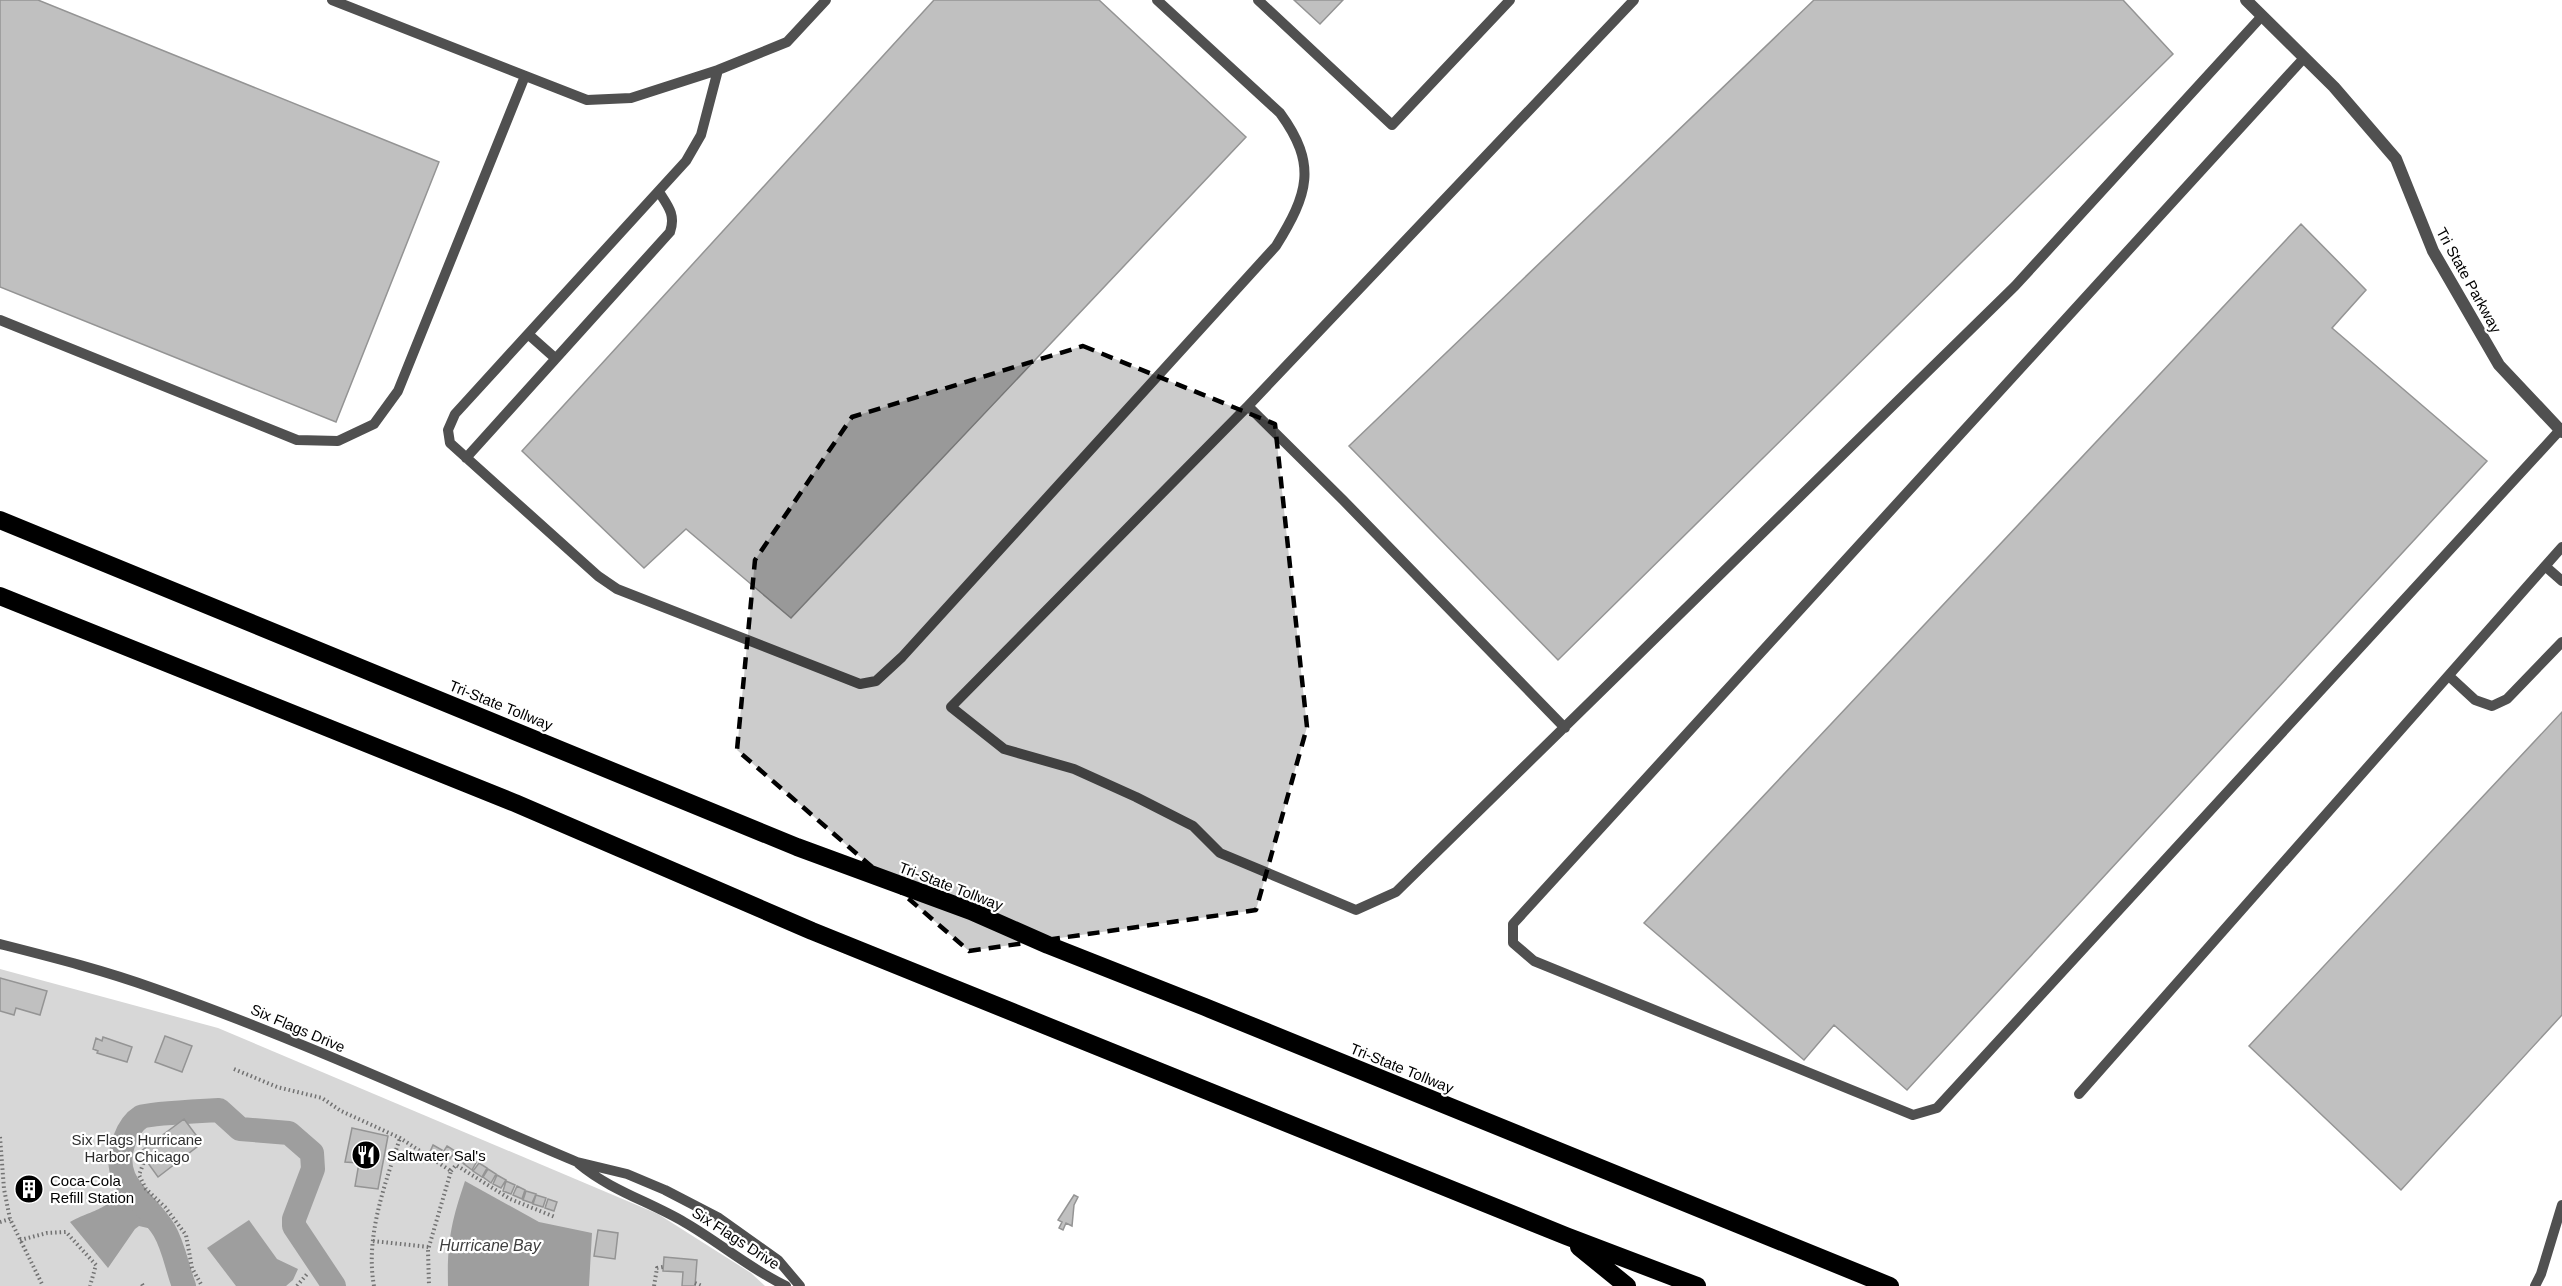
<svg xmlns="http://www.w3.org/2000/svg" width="2562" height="1286" viewBox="0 0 2562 1286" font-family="Helvetica,sans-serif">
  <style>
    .green { fill: #d7d7d7 }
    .water { fill: #9e9e9e }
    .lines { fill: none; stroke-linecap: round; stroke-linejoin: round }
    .canal { stroke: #9e9e9e; stroke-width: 24 }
    .building { fill: #c0c0c0; stroke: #949494; stroke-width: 1.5 }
    .path { stroke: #727272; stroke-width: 4; stroke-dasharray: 1.5 3; stroke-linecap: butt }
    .service { stroke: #505050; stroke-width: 10 }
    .tertiary { stroke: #505050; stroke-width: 12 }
    .motorway { stroke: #000; stroke-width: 18 }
    .marked { fill: #000; fill-opacity: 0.2; stroke: #000; stroke-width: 4.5; stroke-dasharray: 12 8; stroke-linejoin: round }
    .labels { text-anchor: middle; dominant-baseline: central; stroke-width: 4.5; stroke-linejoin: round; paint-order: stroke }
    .street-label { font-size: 15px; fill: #000; stroke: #fff }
    .park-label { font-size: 15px; fill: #2e2e2e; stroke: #fff }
    .poi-label { font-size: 15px; fill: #000; stroke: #fff; text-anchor: start }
    .water-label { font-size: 16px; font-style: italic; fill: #3f3f3f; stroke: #fff }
  </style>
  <rect width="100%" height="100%" fill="#fff"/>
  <path class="green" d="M0,969L218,1028L658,1214L751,1273L765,1286H0Z"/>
  <path class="water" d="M122,1171L132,1194L155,1217L165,1232L139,1226L135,1229L108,1268L70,1222C102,1205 114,1212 122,1171Z
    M465,1181L539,1222L592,1233L589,1286H448C447,1243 451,1222 465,1181Z
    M249,1220L277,1259L298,1269L293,1280L286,1286H236L207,1248Z"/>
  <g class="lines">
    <path class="canal" d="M184,1286C177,1268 174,1247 164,1230C145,1199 107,1182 125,1139C128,1131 133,1122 141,1117C151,1113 205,1111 219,1110L240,1129L289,1133L312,1153L313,1169L294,1219V1226L334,1286"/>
  </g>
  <path class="building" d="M0,0H38L439,162L336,422L0,287Z
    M934,0H1099L1246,137L791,618L686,529L644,568L522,451Z
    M1294,0H1343L1320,24Z
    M1814,0H2123L2173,54L1558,660L1349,446Z
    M2301,224L2366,290L2332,328L2487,461L1907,1090L1834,1025L1804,1060L1644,923Z
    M2562,712V1015L2401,1190L2249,1046Z
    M0,978L47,991L40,1015L16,1008L14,1015L0,1011Z
    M165,1036L192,1046L182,1072L155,1062Z
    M103,1037L132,1047L127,1062L97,1053L98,1051L93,1049L96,1038L102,1041Z
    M184,1119L202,1143L158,1177L140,1152Z
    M352,1128L388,1136L378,1189L355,1186L359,1163L345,1162Z
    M433,1145L442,1150L437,1158L429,1154Z
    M447,1146L455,1151L450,1159L442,1154Z
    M460,1150L468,1155L463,1163L454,1158Z
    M470,1155L477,1161L472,1170L464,1164Z
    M479,1163L487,1168L482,1177L473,1171Z
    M488,1169L496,1174L491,1183L483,1177Z
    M497,1175L506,1180L501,1188L493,1184Z
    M33,1178L36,1198L25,1200L22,1179Z
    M506,1181L515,1185L511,1194L503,1191Z
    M517,1186L525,1190L522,1199L513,1195Z
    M526,1191L536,1194L532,1203L523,1200Z
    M536,1195L546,1198L543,1207L533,1204Z
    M1074,1195L1078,1197L1074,1205L1072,1226L1066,1223L1063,1230L1059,1228L1062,1222L1058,1220Z
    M548,1199L557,1202L554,1211L545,1208Z
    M598,1230L618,1233L615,1259L594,1256Z
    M664,1257L697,1260L695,1286H682L683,1272L663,1271Z"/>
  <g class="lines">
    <path class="path" d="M234,1069L277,1087L322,1098L341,1111L400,1138L451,1171L428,1250L429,1286
      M0,1137L4,1189L10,1219L43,1286
      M145,1159L139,1175L146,1189L165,1207L186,1235L192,1268L202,1286
      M451,1171L456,1165L510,1199L555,1217
      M0,1222L10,1219
      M20,1240L47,1233L66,1232L96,1265L90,1286
      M373,1241L429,1247
      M695,1283L702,1286
      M142,1284L143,1286
      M297,1286L307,1274
      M374,1286C365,1237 385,1184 400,1138
      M654,1286L657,1268L663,1267"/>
    <path class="service" d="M332,0L587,100L631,98L718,70L787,42L826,0
      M1258,0L1392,125L1510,0
      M1634,0L1248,406L951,707L1004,749L1074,769L1136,797L1193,826L1220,853L1356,910L1396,892L2015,286L2262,16
      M2304,58L1513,924V943L1534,961L1913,1115L1937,1108L2560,430
      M718,70L701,135L686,161L455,414L448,430L450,443L598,576L617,589L860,684L876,681L902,657L1276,246C1308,194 1318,165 1280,113L1157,0
      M0,320L297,440L338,441L374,424L398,391L525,76
      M528,334L555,358
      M1248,406L1343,500L1565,728
      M466,458L670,232C676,215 668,206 659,192
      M2545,566L2562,581
      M2449,676L2475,700L2492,706L2507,699L2562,642
      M0,944C51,957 103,970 153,988C297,1038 436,1103 577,1162L627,1174L665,1190L719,1218L778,1260L800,1286
      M2079,1094L2562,547
      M579,1164C610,1190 650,1202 684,1222C719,1242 750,1269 786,1286
      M2535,1286L2541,1274L2562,1205"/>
    <path class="tertiary" d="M2246,0L2334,87L2396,159L2433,251L2499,365L2562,432"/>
    <path class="motorway" d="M0,520L797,847L971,911L1048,945L1205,1007L1890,1286
      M0,596L515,803L812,931L1566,1236L1697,1286
      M1579,1247L1627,1286"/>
  </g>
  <path class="marked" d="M1083,346L1275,424L1307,727L1256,910L969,951L737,750L755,560L852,417Z"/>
  <defs>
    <g id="restaurant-disc" transform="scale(1.5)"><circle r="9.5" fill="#000" stroke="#fff"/><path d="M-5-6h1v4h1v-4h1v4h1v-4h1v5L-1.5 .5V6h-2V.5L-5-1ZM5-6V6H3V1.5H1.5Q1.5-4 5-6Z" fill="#fff"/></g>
    <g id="building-disc" transform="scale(1.5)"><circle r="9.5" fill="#000" stroke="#fff"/><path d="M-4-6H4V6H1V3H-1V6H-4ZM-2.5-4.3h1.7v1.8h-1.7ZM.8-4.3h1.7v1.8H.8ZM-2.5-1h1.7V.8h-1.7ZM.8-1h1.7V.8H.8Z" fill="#fff"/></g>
  </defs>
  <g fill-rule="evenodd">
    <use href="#restaurant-disc" x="366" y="1155"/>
    <use href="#building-disc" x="29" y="1189"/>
  </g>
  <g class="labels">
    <g class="street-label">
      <text transform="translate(2469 280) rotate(61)">Tri State Parkway</text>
      <text transform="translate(501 705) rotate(22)">Tri-State Tollway</text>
      <text transform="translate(951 886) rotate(21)">Tri-State Tollway</text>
      <text transform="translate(298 1028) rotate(23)">Six Flags Drive</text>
      <text transform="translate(1402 1068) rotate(22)">Tri-State Tollway</text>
      <text transform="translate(736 1238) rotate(33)">Six Flags Drive</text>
    </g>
    <g class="park-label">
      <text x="137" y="1139">Six Flags Hurricane<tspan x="137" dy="17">Harbor Chicago</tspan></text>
    </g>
    <g class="poi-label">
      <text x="387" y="1155">Saltwater Sal's</text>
      <text x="50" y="1180">Coca-Cola<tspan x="50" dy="17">Refill Station</tspan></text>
    </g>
    <g class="water-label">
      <text x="490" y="1245">Hurricane Bay</text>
    </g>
  </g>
</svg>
